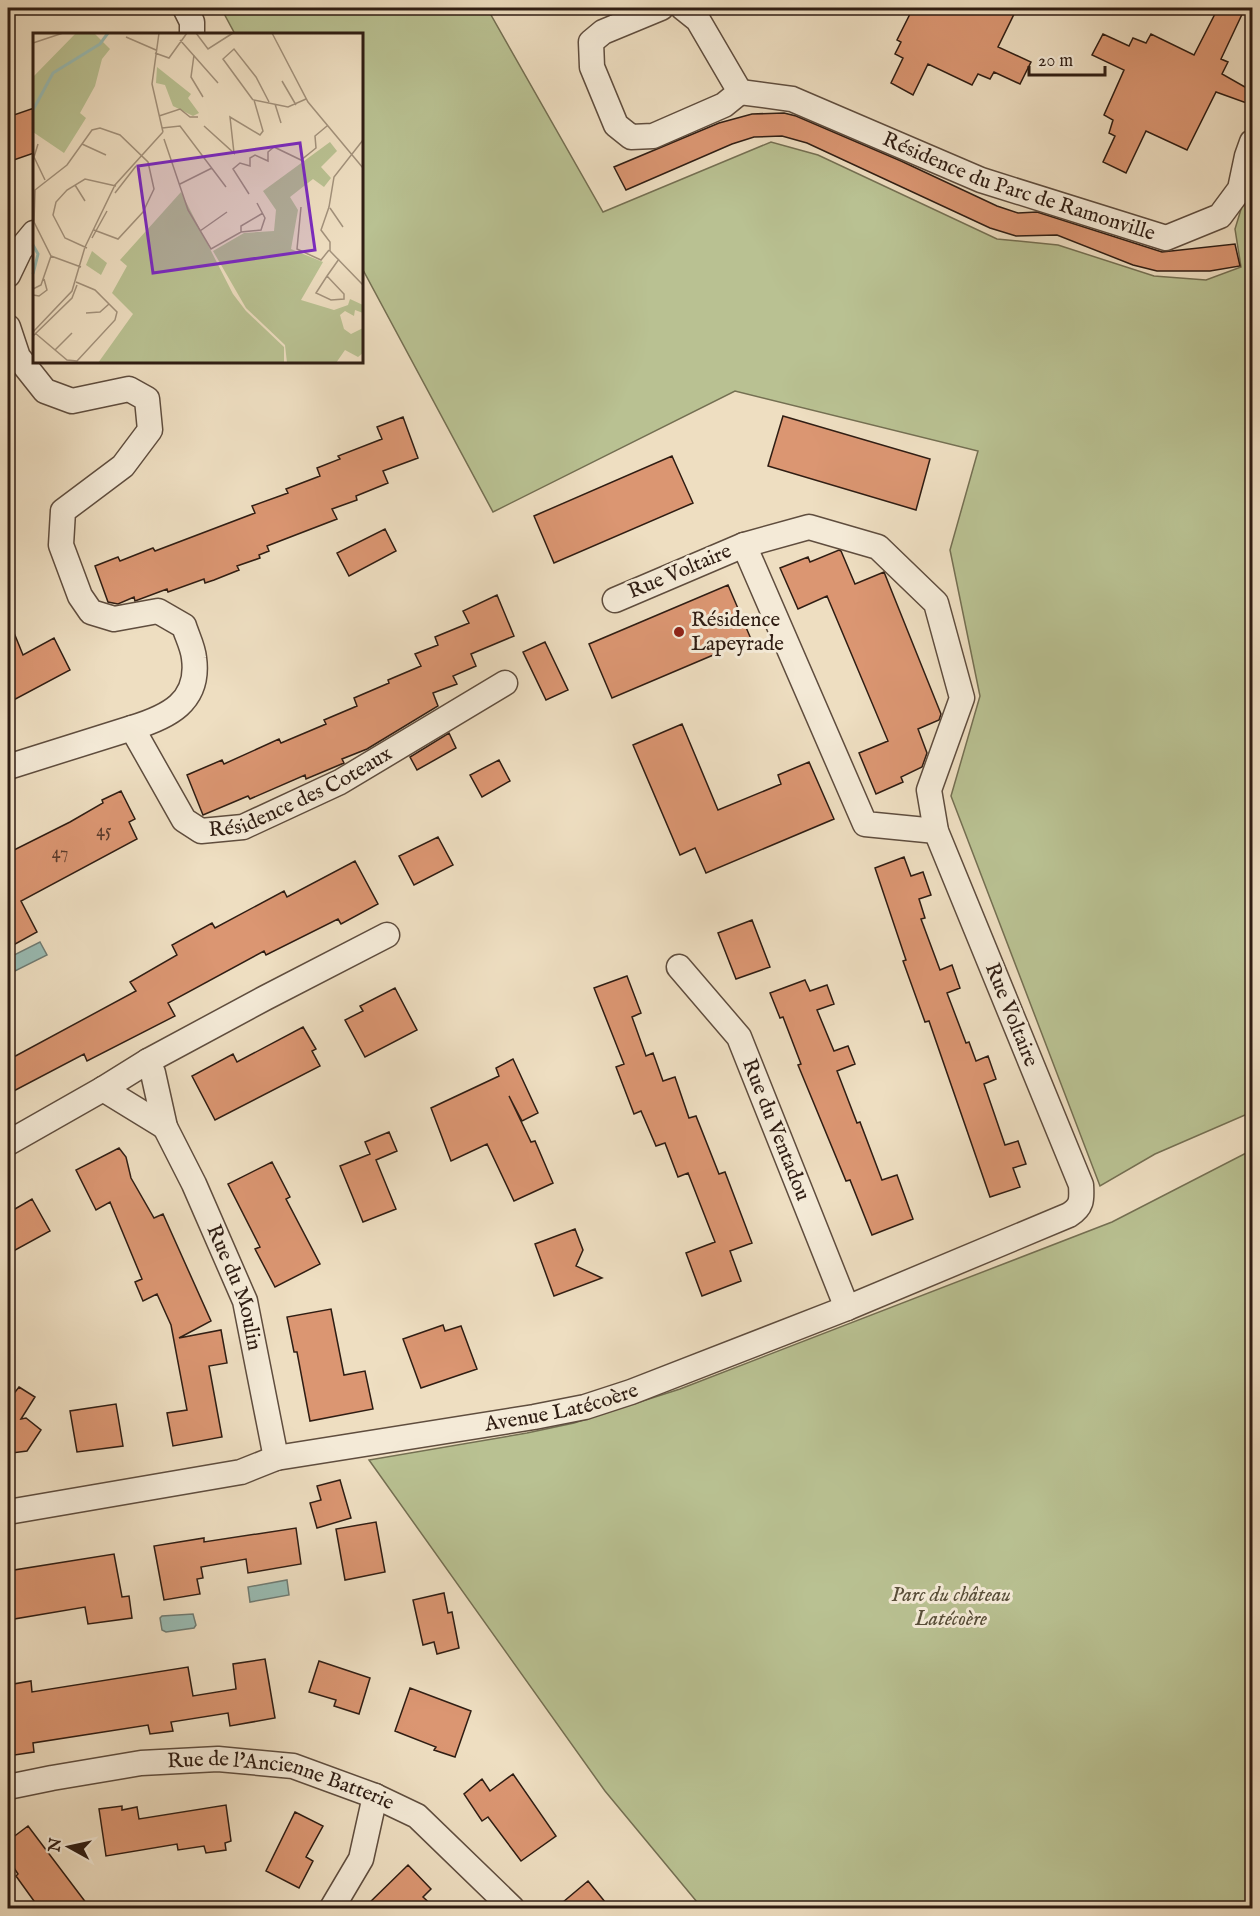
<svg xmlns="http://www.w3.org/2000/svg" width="1260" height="1916" viewBox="0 0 1260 1916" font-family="'IM FELL English',serif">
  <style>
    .green { fill: #b9c192; stroke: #746f52; stroke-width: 1.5 }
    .water { fill: #99bcb4; stroke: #6f7c74; stroke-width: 1.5 }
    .building { fill: #db9672; stroke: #2f1d13; stroke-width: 1.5 }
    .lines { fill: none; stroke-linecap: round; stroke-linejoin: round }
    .street-casing { stroke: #5f4d3e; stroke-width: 27 }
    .street { stroke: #f4ead7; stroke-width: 24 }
    .poi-dot { fill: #8f2418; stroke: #f4ead7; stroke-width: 2 }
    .labels { text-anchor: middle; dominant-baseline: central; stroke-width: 6; stroke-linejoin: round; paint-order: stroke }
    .number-label { font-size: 18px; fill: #5a3b2b }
    .street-label { font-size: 21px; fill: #2f1d13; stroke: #f4ead7 }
    .poi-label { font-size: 21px; fill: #2f1d13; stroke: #f4ead7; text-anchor: start }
    .park-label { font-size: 21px; font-style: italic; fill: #584e39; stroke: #f4ead7 }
    .inset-river { fill: none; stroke: #99bcb4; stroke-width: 3 }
    .inset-road { fill: none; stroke: #a2917b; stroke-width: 1.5 }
    .view { fill: #7b2cbf; fill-opacity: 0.15; stroke: #7b2cbf; stroke-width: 3 }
    .inset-edge { fill: none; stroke: #2f1d13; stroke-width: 3 }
  </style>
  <rect width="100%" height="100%" fill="#eedec1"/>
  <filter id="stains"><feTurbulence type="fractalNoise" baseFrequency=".00333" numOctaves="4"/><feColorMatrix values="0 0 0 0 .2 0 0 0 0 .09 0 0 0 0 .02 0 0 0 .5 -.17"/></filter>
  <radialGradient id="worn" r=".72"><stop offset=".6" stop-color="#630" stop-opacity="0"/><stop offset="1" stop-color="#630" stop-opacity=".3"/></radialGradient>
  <path class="green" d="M221,8H487L603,212L771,142L818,155L997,239L1058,245L1154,276L1206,280L1241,267L1235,229L1252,173V1112L1155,1154L1100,1186L951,796L980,696L950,550L978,451L735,391L493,512L362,268V34H235Z
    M1252,1150V1908H702L605,1791L369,1460L527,1433L574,1423L680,1389L1112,1222Z"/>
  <path class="water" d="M40,942L47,955L13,972L8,958Z
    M287,1580L289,1595L250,1602L248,1587Z
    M193,1614L196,1625L194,1628L166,1632L162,1630L160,1618L162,1616Z"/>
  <path class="building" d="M913,8H1017L998,47L1031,62L1020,84L994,72L990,79L978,74L972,85L928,64L913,95L891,83L903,58L895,54L901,42L897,40Z
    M1218,8H1245L1221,59L1228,62L1222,74L1252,91V105L1216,92L1187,150L1146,131L1126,173L1103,162L1115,136L1109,133L1113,120L1104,115L1124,70L1092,55L1103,34L1129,46L1133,38L1146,43L1151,34L1194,55Z
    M34,108V153L8,162V117Z
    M784,113L796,116L901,161L997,206L1018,213L1037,212L1162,252L1235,244L1240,266L1210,271H1157L1133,265L1057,235L1016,236L990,228L807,143L782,136L754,137L732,144L626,190L614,167L719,123L752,114Z
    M783,416L930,459L916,510L768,466Z
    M403,417L418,458L383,471L388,483L356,496L357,500L332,509L337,519L267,546L269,551L259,555L260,558L237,566L239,570L214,580L205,583L204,579L168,592L167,589L135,601L134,597L118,604L108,602L95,566L118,557L120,561L153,548L155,551L255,513L252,506L288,493L286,489L320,476L317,468L340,459L338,456L382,439L377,427Z
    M672,456L693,503L554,563L534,516Z
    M385,529L396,551L349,576L337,553Z
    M839,550L841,551L855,584L884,572L941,714L939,720L918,729L927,753L922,767L901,777L903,782L876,794L859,753L888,741L827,596L798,609L780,568L808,557L810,562Z
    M728,585L751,639L612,698L589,644Z
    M497,595L514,636L471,654L476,666L453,676L457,684L433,693L438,706L367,749L342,759L344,763L306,779L305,775L250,799L248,796L203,815L187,775L222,760L224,764L279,739L281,743L326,724L324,720L357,706L354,698L389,683L388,680L421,666L415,654L438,645L435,637L469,623L463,611Z
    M8,618L23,655L54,638L70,670L8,703Z
    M545,642L568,690L546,700L523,652Z
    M682,724L718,810L781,784L778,775L809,762L834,819L706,873L695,848L680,855L633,745Z
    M449,733L456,748L417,770L410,757Z
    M499,760L510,781L482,797L470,775Z
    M121,791L135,819L129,822L137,839L21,901L37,932L8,948V853L70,822L103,803L102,800Z
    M438,837L453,865L414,885L399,856Z
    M904,857L911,876L923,872L931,895L919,899L925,918L921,919L940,970L952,965L960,988L947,993L966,1043L969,1042L976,1061L988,1056L996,1079L984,1084L1005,1145L1018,1141L1026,1164L1013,1168L1020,1187L990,1197L929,1021L925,1022L903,961L906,960L875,868Z
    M355,861L378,904L341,924L338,919L266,955L264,951L168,1003L175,1016L87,1061L84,1054L8,1094V1060L136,991L130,982L177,955L172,945L212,923L215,928L284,891L287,897Z
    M752,920L770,967L736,979L718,933Z
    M627,976L641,1013L632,1017L646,1056L653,1053L663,1081L675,1077L689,1118L696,1116L719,1174L725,1172L752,1243L730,1251L741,1281L702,1296L686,1253L715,1242L688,1173L678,1177L665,1143L656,1146L641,1111L634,1114L616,1067L624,1064L594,988Z
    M805,980L810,991L827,985L834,1004L817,1010L834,1051L848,1046L855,1064L837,1071L857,1123L860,1122L882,1180L897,1175L913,1219L872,1235L850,1180L846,1181L798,1065L801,1064L783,1017L780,1018L770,993Z
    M395,988L417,1030L365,1057L345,1020L363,1011L360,1006Z
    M303,1027L316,1049L312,1051L320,1066L215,1120L192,1076L233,1054L237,1062Z
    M513,1059L538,1113L522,1121L509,1096L531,1142L535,1141L553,1183L514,1201L487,1144L451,1161L431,1108L499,1076L496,1068Z
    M389,1132L397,1151L376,1160L396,1209L363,1222L340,1166L370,1154L365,1142Z
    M119,1148L126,1157L131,1178L154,1218L163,1214L211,1321L179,1338L221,1330L227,1363L209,1366L222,1437L173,1446L167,1413L187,1410L171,1325L157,1294L143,1301L135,1282L142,1279L110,1202L96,1210L76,1170Z
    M272,1162L290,1197L286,1199L320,1264L275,1287L255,1249L260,1247L228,1184Z
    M32,1199L50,1231L8,1254V1213Z
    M575,1229L583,1250L576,1266L602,1278L554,1296L535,1244Z
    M331,1309L344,1375L365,1371L373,1409L310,1421L297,1352H294L287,1317Z
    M443,1325L445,1331L461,1326L477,1369L421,1388L403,1339Z
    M19,1387L35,1397L21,1419L26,1418L41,1430L27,1451L12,1453L11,1447H8V1401Z
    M116,1404L123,1446L77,1452L70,1411Z
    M340,1480L351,1518L317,1528L310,1503L321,1500L317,1486Z
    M376,1522L385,1572L345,1580L336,1529Z
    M296,1528L301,1564L248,1573L246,1559L201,1567L203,1578L197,1579L200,1594L164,1600L154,1546L204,1538V1542Z
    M114,1554L122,1597L129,1596L132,1618L88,1624L85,1607L8,1620V1571Z
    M444,1593L448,1613L452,1612L459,1648L437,1654L434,1642L423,1645L413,1600Z
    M265,1659L275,1718L230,1726L228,1713L171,1722L173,1731L150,1734L148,1725L33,1743L34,1752L8,1756V1685L31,1681L32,1692L188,1667L193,1696L236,1689L233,1664Z
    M319,1661L370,1678L359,1714L334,1706L336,1700L309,1692Z
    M410,1688L471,1711L455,1757L434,1750L436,1747L395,1731Z
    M513,1774L556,1836L521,1861L488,1817L482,1821L464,1794L482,1779L490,1791Z
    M226,1805L231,1841L225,1843L226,1850L206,1853L204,1846L178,1850L177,1844L106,1856L99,1809L122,1806V1810L137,1807L139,1819Z
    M295,1812L323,1826L306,1857L313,1861L299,1888L266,1871Z
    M28,1826L90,1908H39L16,1876L18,1874L8,1859V1841Z
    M408,1865L431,1889L423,1897L435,1908H364Z
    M588,1881L610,1908H556Z"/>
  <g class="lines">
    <g class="street-casing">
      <g id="street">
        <path d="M185,8L192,22V34"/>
        <path d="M661,8L603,32L591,42L592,67L616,125L631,137L653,136L724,105L740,92L698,20L683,8"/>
        <path id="s1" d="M740,92L792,99L981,180L1166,238L1220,216L1240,189L1247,156L1252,142"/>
        <path d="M8,275L20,250L34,233"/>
        <path id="s2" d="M8,327L18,357L45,391L72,401L129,389L147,399L150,430L123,466L63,511L61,545L80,596L91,612L114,619L158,611L184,626C187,636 193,647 194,658C200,702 168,717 132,728L184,820L201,831L243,827L340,782L505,683"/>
        <path d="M744,545L865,824L936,831"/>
        <path d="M8,767L132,728"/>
        <path id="s3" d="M679,967L739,1037L847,1308"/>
        <path id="s4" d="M148,1061L153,1073L165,1127L194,1184L245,1301L276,1458"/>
        <path d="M103,1089L165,1127"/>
        <path d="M8,1143L103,1089L148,1061L265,998L387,935"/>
        <path id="s5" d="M8,1512L241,1472L276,1458L534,1417L585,1407L631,1392L847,1308L1069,1215C1082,1207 1082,1200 1081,1185L936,831L929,790L962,698L936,603L878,547L809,527L744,545L615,600"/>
        <path id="s6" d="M8,1787L52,1778L141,1763L218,1759L293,1766L375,1796L417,1816L512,1908"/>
        <path d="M332,1908L361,1859L375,1796"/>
      </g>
    </g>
    <use href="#street" class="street"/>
  </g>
  <circle class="poi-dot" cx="679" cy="632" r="6"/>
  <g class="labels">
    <g class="number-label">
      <text x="104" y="831">45</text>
      <text x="60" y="853">47</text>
    </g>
    <g class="street-label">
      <text stroke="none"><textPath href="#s1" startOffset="296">Résidence du Parc de Ramonville</textPath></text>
      <text transform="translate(680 572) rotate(-23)">Rue Voltaire</text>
      <text stroke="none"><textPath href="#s2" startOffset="912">Résidence des Coteaux</textPath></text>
      <text transform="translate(1011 1015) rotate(68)">Rue Voltaire</text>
      <text stroke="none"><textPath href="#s3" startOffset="192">Rue du Ventadou</textPath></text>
      <text stroke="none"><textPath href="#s4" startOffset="244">Rue du Moulin</textPath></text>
      <text stroke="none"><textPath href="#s5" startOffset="564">Avenue Latécoère</textPath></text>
      <text stroke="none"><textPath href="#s6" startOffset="278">Rue de l'Ancienne Batterie</textPath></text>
    </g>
    <g class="poi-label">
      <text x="691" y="620">Résidence<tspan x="691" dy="24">Lapeyrade</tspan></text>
    </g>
    <g class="park-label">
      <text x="951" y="1595">Parc du château<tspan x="951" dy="24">Latécoère</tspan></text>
    </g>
  </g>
  <g transform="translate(33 33)">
    <rect width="330" height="330" fill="#eedec1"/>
    <path d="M43,0H61L77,16L69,26L62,53L47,80L53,85L31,120L0,99V44ZM124,34L158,61L155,65L166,80L160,83L140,73L132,52L123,50ZM297,109L304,118L288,134L298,145L291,154L280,146L257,164L265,177L258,216L290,229L268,267L301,277L315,272L317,266L330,272V280L322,277L321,283L312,278L307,282L311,296L318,301L330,295V320L325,324L312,317L303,330H254L252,312L213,275L180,218L211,200L241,198L243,177L230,158ZM148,159L200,261L213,278L251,314V330H65L100,281L79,260L94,233L87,227ZM59,218L74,230L68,242L53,232Z" fill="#b9c192"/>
    <path class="inset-river" d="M0,77L20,40L67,11L75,0M0,212L5,221L0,241"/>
    <path class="inset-road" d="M126,0L119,51L130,99M163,0L175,16L200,0M239,0L275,69L330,135M93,4L123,17M147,7L185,50M0,10L30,0M122,20L136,25L154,0M161,22L158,44L170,64M249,48L263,72M220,67L190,26L201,16L223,44L236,69M242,71L248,90M126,83L147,76L157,84H165M171,93L201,120L197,84L227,102L230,98L221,67L255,74L273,66M129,95L147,93L193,154M131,106L155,177L178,216L208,199L228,197L232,185L224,170M330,107L301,144L296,174L288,197L297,209V218L330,252M5,111L1,124L12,147M49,111L73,122M147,151L179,135M42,152L52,168M82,160L103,133M216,161L200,136L207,130L217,133V125L222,122L235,128V119L241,114L268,127L283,115L282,103L294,93M268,174L264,216L288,227L296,217M297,175L310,194M167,198L194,179M208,199V193L230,180M59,205L74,178M54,215L32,205L20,182L23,169L34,157L52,146L83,153M18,223L48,234M294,243L311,261V266L298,267L283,260L294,243L306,226M0,256L8,252L18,223L1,189L2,157L34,132L59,97L67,95L87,102L115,129L121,156L110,179L85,206L61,197M0,262L6,263L14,257L11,246M53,280L67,279L76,271M0,299L39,258L52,214L82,152L130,99M2,300L34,327L44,328L82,287L84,279L62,257L43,249M0,303L39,265L44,252M22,317L39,300"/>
    <path class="view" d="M267,110L282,217L120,240L105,133Z"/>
    <rect width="330" height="330" class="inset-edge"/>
  </g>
  <rect width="1260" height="1916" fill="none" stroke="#eedec1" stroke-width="30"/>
  <rect x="9" y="9" width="1242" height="1898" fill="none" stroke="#2f1d13" stroke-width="3"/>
  <rect x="15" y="15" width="1230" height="1886" fill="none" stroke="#2f1d13" stroke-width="1.5"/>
  <g transform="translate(69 1847) rotate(278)" stroke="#f4ead7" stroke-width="4.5" paint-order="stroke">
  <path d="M0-4.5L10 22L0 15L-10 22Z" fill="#2f1d13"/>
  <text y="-9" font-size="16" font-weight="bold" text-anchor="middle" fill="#2f1d13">N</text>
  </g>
  <path d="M1029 66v9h76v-9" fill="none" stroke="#2f1d13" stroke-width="3"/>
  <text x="1038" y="66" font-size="18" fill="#2f1d13" stroke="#f4ead7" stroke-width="4.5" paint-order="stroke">20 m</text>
  <rect width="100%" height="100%" filter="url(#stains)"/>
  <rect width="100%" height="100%" fill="url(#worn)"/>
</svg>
